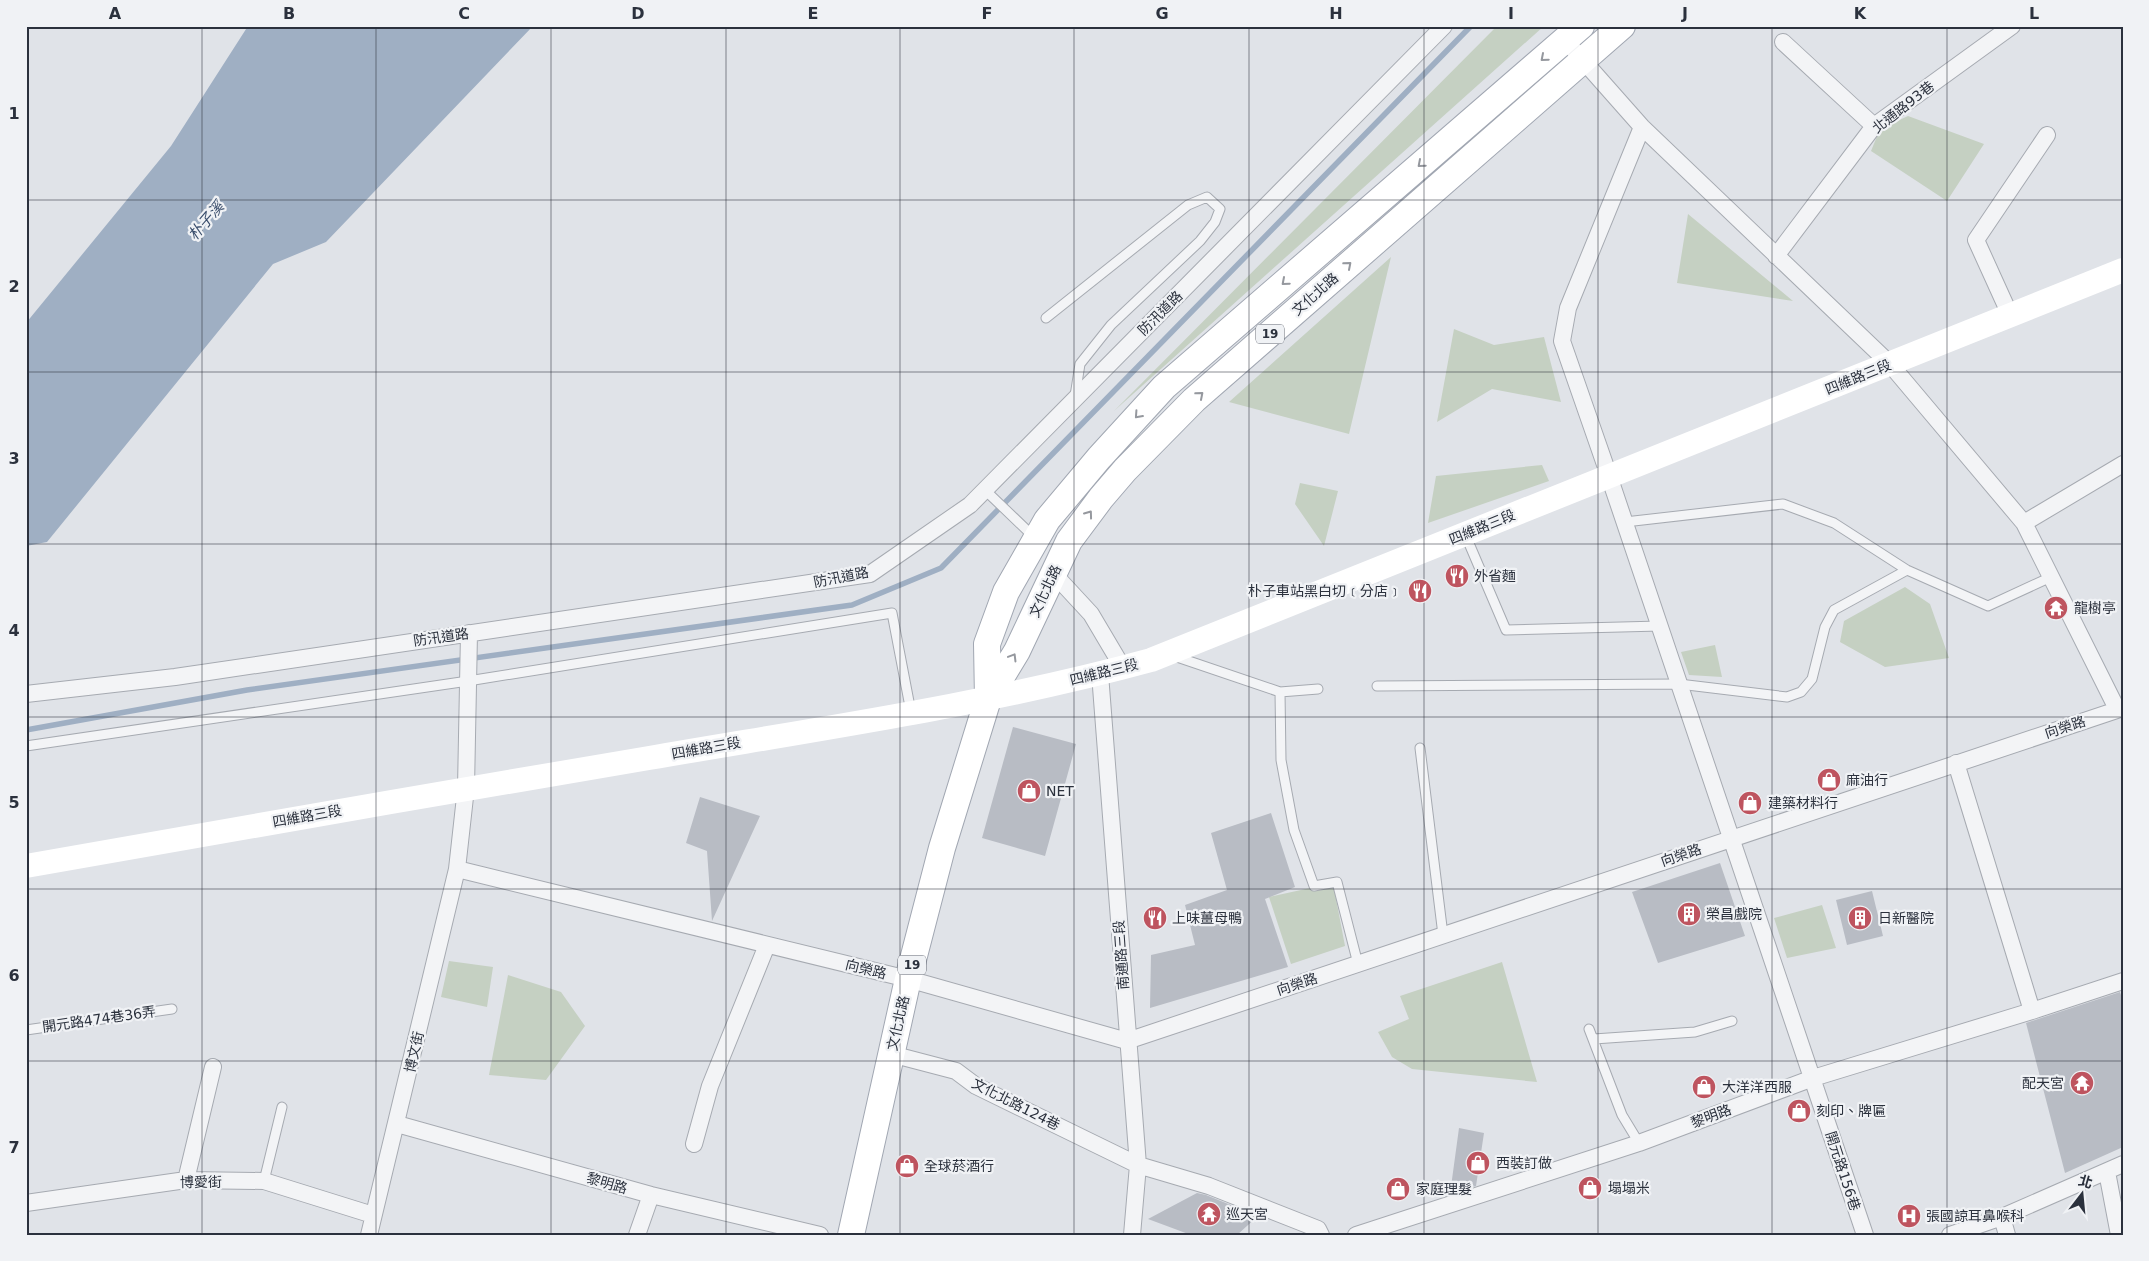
<svg xmlns="http://www.w3.org/2000/svg" width="2149" height="1261" viewBox="0 0 2149 1261" font-family="'DejaVu Sans','Noto Sans TC',sans-serif">
  <style>
    .green { fill: #c5d0c2 }
    .water { fill: #9fafc3 }
    .lines { fill: none; stroke-linecap: round; stroke-linejoin: round }
    .stream { stroke: #9fafc3; stroke-width: 5.5 }
    .building { fill: #b8bcc4 }
    .lane-casing { stroke: #a6aab1; stroke-width: 11 }
    .street-casing { stroke: #a6aab1; stroke-width: 18 }
    .primary-casing { stroke: #a1a7b2; stroke-width: 28 }
    .lane { stroke: #f3f4f6; stroke-width: 9 }
    .street { stroke: #f3f4f6; stroke-width: 16 }
    .secondary { stroke: #fff; stroke-width: 24 }
    .primary { stroke: #fff; stroke-width: 26 }
    .oneway { stroke: #95989e }
    .grid { fill: none; stroke: #2b313d; stroke-width: 1; stroke-opacity: 0.55 }
    .labels { text-anchor: middle; dominant-baseline: central; stroke-width: 4.5; stroke-linejoin: round; paint-order: stroke }
    .shield { fill: #f0f2f5; stroke: #666b74; stroke-width: 1 }
    .shield-label { font-size: 12px; font-weight: bold; fill: #2b313d }
    .street-label { font-size: 14px; fill: #2b313d; stroke: #f0f2f5 }
    .poi-label { font-size: 14px; fill: #2b313d; stroke: #f0f2f5; text-anchor: start }
    .water-label { font-size: 15px; font-style: italic; fill: #3a4e6c; stroke: #f0f2f5 }
    .neatline { fill: none; stroke: #2b313d; stroke-width: 2 }
    .grid-label { font-size: 16px; text-anchor: middle; font-weight: bold; fill: #2b313d }
  </style>
  <rect width="100%" height="100%" fill="#e0e3e8"/>
  <path class="green" d="M1497,26H1544L1114,411Z
    M1908,116L1984,144L1947,201L1871,151L1880,129Z
    M1688,214L1793,301L1677,283Z
    M1391,257L1349,434L1229,402Z
    M1454,329L1494,345L1544,337L1561,402L1492,389L1437,422Z
    M1542,465L1549,481L1428,523L1436,476Z
    M1300,483L1338,491L1324,546L1295,504Z
    M1905,587L1930,604L1949,658L1885,667L1840,642L1844,621Z
    M1715,645L1722,677L1689,675L1681,652Z
    M1333,883L1345,946L1291,964L1269,897Z
    M1822,905L1836,948L1787,958L1774,918Z
    M449,961L493,967L487,1007L441,997Z
    M1502,962L1537,1082L1412,1069L1392,1057L1378,1032L1409,1019L1400,996Z
    M508,975L561,992L585,1026L546,1080L489,1075Z"/>
  <path class="water" d="M248,26H533L326,242L273,264L47,542L26,546V323L171,146Z"/>
  <g class="lines">
    <path class="stream" d="M26,730L247,690L852,605L941,568L1471,26"/>
  </g>
  <path class="building" d="M1013,727L1076,744L1045,856L982,838Z
    M700,797L760,816L712,921L707,851L686,843Z
    M1271,813L1295,887L1265,899L1288,967L1150,1008L1151,955L1195,945L1185,905L1227,890L1211,833Z
    M1720,863L1745,936L1658,963L1632,892Z
    M1872,891L1883,936L1847,945L1836,900Z
    M2120,992L2123,1001V1147L2065,1173L2026,1023Z
    M1459,1128L1484,1133L1476,1186L1450,1194Z
    M1197,1193L1206,1195L1258,1216L1237,1235H1191L1148,1219Z"/>
  <g class="lines">
    <g class="lane-casing">
      <path id="lane" d="M1046,318L1188,205L1207,197L1220,209L1215,222L1200,241L1111,325L1080,364L1075,396
        M985,490L1034,537
        M1625,522L1783,504L1834,523L1907,570L1988,606L2051,577
        M1465,534L1506,630L1660,626
        M1174,656L1280,692L1318,689
        M1377,686L1679,684L1787,697L1801,692L1812,679L1825,627L1834,610L1907,570
        M1280,692L1281,760L1294,830L1314,886L1337,882L1358,964
        M26,746L468,681L892,613L911,712
        M1420,748L1443,935
        M1589,1029L1622,1115L1639,1143
        M26,1030L172,1009
        M1594,1039L1695,1032L1732,1021
        M264,1181L282,1107"/>
    </g>
    <g class="street-casing">
      <path id="street" d="M1565,40L1642,127L1890,364L2024,523L2117,709
        M1783,42L1874,126
        M1642,127L1568,308L1562,341L1609,476L1865,1235
        M1776,256L1874,126L2012,26
        M2010,315L1976,240L2047,135
        M2024,523L2123,464
        M1053,573L1091,614L1123,668
        M1100,674L1138,1165L1132,1235
        M26,694L175,677L870,574L970,505L1444,26
        M1956,763L2032,1011
        M457,869L908,979L1127,1041L2123,708
        M891,1054L956,1071L976,1086L1138,1165L1209,1186L1318,1229L1321,1235
        M397,1124L651,1195L820,1235
        M694,1144L710,1086L767,945
        M2107,1172L2119,1235
        M186,1180L213,1067
        M26,1203L186,1180L264,1181L373,1215
        M2002,1217L2007,1235
        M369,1235L457,869L466,788L469,633
        M637,1235L651,1195
        M1356,1235L1639,1143L1813,1078L2032,1011L2123,981
        M1950,1235L2002,1217L2123,1164"/>
    </g>
    <g class="primary-casing">
      <path id="primary" d="M988,699L987,644L1006,592L1047,520L1099,458L1164,387L1581,26
        M851,1235L908,979L942,848L988,699L1017,651L1069,541L1101,498L1125,470L1194,400L1622,26"/>
    </g>
    <use href="#lane" class="lane"/>
    <use href="#street" class="street"/>
    <path class="secondary" d="M26,866C234,829 441,793 649,758C817,729 986,705 1151,660L2123,270"/>
    <use href="#primary" class="primary"/>
  </g>
  <defs><path id="oneway-chevron" d="M-2-3.5L2.5 0L-2 3.5" fill="none" stroke-width="1.6" stroke-linecap="round" stroke-linejoin="round" transform="scale(1.25)"/></defs>
  <g class="oneway">
    <use href="#oneway-chevron" transform="translate(1544 58) rotate(139)"/>
    <use href="#oneway-chevron" transform="translate(1421 164) rotate(139)"/>
    <use href="#oneway-chevron" transform="translate(1348 265) rotate(-41)"/>
    <use href="#oneway-chevron" transform="translate(1285 282) rotate(139)"/>
    <use href="#oneway-chevron" transform="translate(1200 395) rotate(-41)"/>
    <use href="#oneway-chevron" transform="translate(1138 415) rotate(132)"/>
    <use href="#oneway-chevron" transform="translate(1089 514) rotate(-54)"/>
    <use href="#oneway-chevron" transform="translate(1013 657) rotate(-59)"/>
  </g>
  <path class="grid" d="M202,26V1235M376,26V1235M551,26V1235M726,26V1235M900,26V1235M1074,26V1235M1249,26V1235M1424,26V1235M1598,26V1235M1772,26V1235M1947,26V1235M26,200H2123M26,372H2123M26,544H2123M26,717H2123M26,889H2123M26,1061H2123"/>
  <defs>
    <g id="restaurant-disc" transform="scale(1.25)"><circle r="9.5" fill="#be545f" stroke="#f0f2f5"/><path d="M-5-6h1v4h1v-4h1v4h1v-4h1v5L-1.5 .5V6h-2V.5L-5-1ZM5-6V6H3V1.5H1.5Q1.5-4 5-6Z" fill="#fff"/></g>
    <g id="temple-disc" transform="scale(1.25)"><circle r="9.5" fill="#be545f" stroke="#f0f2f5"/><path d="M0-6L5-2H3V0L6.5 2.5H4V6H1.5V3h-3V6H-4V2.5H-6.5L-3 0V-2H-5Z" fill="#fff"/></g>
    <g id="shop-disc" transform="scale(1.25)"><circle r="9.5" fill="#be545f" stroke="#f0f2f5"/><path d="M-5-2.5h2.3a2.7 3.5 0 0 1 5.4 0H5L5.5 6h-11ZM-1.5-2.5h3a1.5 2.3 0 0 0-3 0Z" fill="#fff"/></g>
    <g id="building-disc" transform="scale(1.25)"><circle r="9.5" fill="#be545f" stroke="#f0f2f5"/><path d="M-4-6H4V6H1V3H-1V6H-4ZM-2.5-4.3h1.7v1.8h-1.7ZM.8-4.3h1.7v1.8H.8ZM-2.5-1h1.7V.8h-1.7ZM.8-1h1.7V.8H.8Z" fill="#fff"/></g>
    <g id="hospital-disc" transform="scale(1.25)"><circle r="9.5" fill="#be545f" stroke="#f0f2f5"/><path d="M-5-5h3v3.5h4V-5h3V5h-3V1.5h-4V5h-3Z" fill="#fff"/></g>
  </defs>
  <g fill-rule="evenodd">
    <use href="#restaurant-disc" x="1457" y="576"/>
    <use href="#restaurant-disc" x="1420" y="591"/>
    <use href="#temple-disc" x="2056" y="608"/>
    <use href="#shop-disc" x="1829" y="780"/>
    <use href="#shop-disc" x="1029" y="791"/>
    <use href="#shop-disc" x="1750" y="803"/>
    <use href="#building-disc" x="1689" y="914"/>
    <use href="#restaurant-disc" x="1155" y="918"/>
    <use href="#building-disc" x="1860" y="918"/>
    <use href="#temple-disc" x="2082" y="1083"/>
    <use href="#shop-disc" x="1704" y="1087"/>
    <use href="#shop-disc" x="1799" y="1111"/>
    <use href="#shop-disc" x="1478" y="1163"/>
    <use href="#shop-disc" x="907" y="1166"/>
    <use href="#shop-disc" x="1590" y="1188"/>
    <use href="#shop-disc" x="1398" y="1189"/>
    <use href="#temple-disc" x="1209" y="1214"/>
    <use href="#hospital-disc" x="1909" y="1216"/>
  </g>
  <g class="labels">
    <g class="shield">
      <rect x="1256" y="324.5" width="28" height="19" rx="4"/>
      <rect x="898" y="955.5" width="28" height="19" rx="4"/>
    </g>
    <g class="shield-label">
      <text x="1270" y="334">19</text>
      <text x="912" y="965">19</text>
    </g>
    <g class="street-label">
      <text transform="translate(1903 107) rotate(-38)">北通路93巷</text>
      <text transform="translate(1315 294) rotate(-41)">文化北路</text>
      <text transform="translate(1160 313) rotate(-45)">防汛道路</text>
      <text transform="translate(1858 377) rotate(-22)">四維路三段</text>
      <text transform="translate(1482 527) rotate(-22)">四維路三段</text>
      <text transform="translate(841 577) rotate(-11)">防汛道路</text>
      <text transform="translate(1045 591) rotate(-65)">文化北路</text>
      <text transform="translate(441 637) rotate(-8)">防汛道路</text>
      <text transform="translate(1104 672) rotate(-14)">四維路三段</text>
      <text transform="translate(2065 727) rotate(-18)">向榮路</text>
      <text transform="translate(706 748) rotate(-10)">四維路三段</text>
      <text transform="translate(307 816) rotate(-10)">四維路三段</text>
      <text transform="translate(1681 855) rotate(-19)">向榮路</text>
      <text transform="translate(1121 955) rotate(-94)">南通路三段</text>
      <text transform="translate(866 969) rotate(14)">向榮路</text>
      <text transform="translate(1297 984) rotate(-18)">向榮路</text>
      <text transform="translate(99 1019) rotate(-8)">開元路474巷36弄</text>
      <text transform="translate(898 1023) rotate(-77)">文化北路</text>
      <text transform="translate(414 1052) rotate(-77)">博文街</text>
      <text transform="translate(1016 1104) rotate(27)">文化北路124巷</text>
      <text transform="translate(1711 1116) rotate(-20)">黎明路</text>
      <text transform="translate(1843 1171) rotate(72)">開元路156巷</text>
      <text transform="translate(201 1182) rotate(-1)">博愛街</text>
      <text transform="translate(607 1183) rotate(16)">黎明路</text>
    </g>
    <g class="poi-label">
      <text x="1474" y="576">外省麵</text>
      <text x="1402" y="591" text-anchor="end">朴子車站黑白切﹝分店﹞</text>
      <text x="2074" y="608">龍樹亭</text>
      <text x="1846" y="780">麻油行</text>
      <text x="1046" y="791">NET</text>
      <text x="1768" y="803">建築材料行</text>
      <text x="1706" y="914">榮昌戲院</text>
      <text x="1172" y="918">上味薑母鴨</text>
      <text x="1878" y="918">日新醫院</text>
      <text x="2064" y="1083" text-anchor="end">配天宮</text>
      <text x="1722" y="1087">大洋洋西服</text>
      <text x="1816" y="1111">刻印、牌匾</text>
      <text x="1496" y="1163">西裝訂做</text>
      <text x="924" y="1166">全球菸酒行</text>
      <text x="1608" y="1188">塌塌米</text>
      <text x="1416" y="1189">家庭理髮</text>
      <text x="1226" y="1214">巡天宮</text>
      <text x="1926" y="1216">張國諒耳鼻喉科</text>
    </g>
    <g class="water-label">
      <text transform="translate(206 221) rotate(-49)">朴子溪</text>
    </g>
  </g>
  <rect width="2149" height="1261" fill="none" stroke="#f0f2f5" stroke-width="55"/>
  <g transform="translate(2082 1194) rotate(16)" stroke="#f0f2f5" stroke-width="4" paint-order="stroke">
  <path d="M0-4L9 19L0 12L-9 19Z" fill="#2b313d"/>
  <text y="-8" font-size="14" font-weight="bold" text-anchor="middle" fill="#2b313d">北</text>
  </g>
  <rect x="28" y="28" width="2094" height="1206" class="neatline"/>
  <g class="grid-label">
    <text x="115" y="19">A</text>
    <text x="289" y="19">B</text>
    <text x="464" y="19">C</text>
    <text x="638" y="19">D</text>
    <text x="813" y="19">E</text>
    <text x="987" y="19">F</text>
    <text x="1162" y="19">G</text>
    <text x="1336" y="19">H</text>
    <text x="1511" y="19">I</text>
    <text x="1685" y="19">J</text>
    <text x="1860" y="19">K</text>
    <text x="2034" y="19">L</text>
    <text x="14" y="119">1</text>
    <text x="14" y="292">2</text>
    <text x="14" y="464">3</text>
    <text x="14" y="636">4</text>
    <text x="14" y="808">5</text>
    <text x="14" y="981">6</text>
    <text x="14" y="1153">7</text>
  </g>
</svg>
